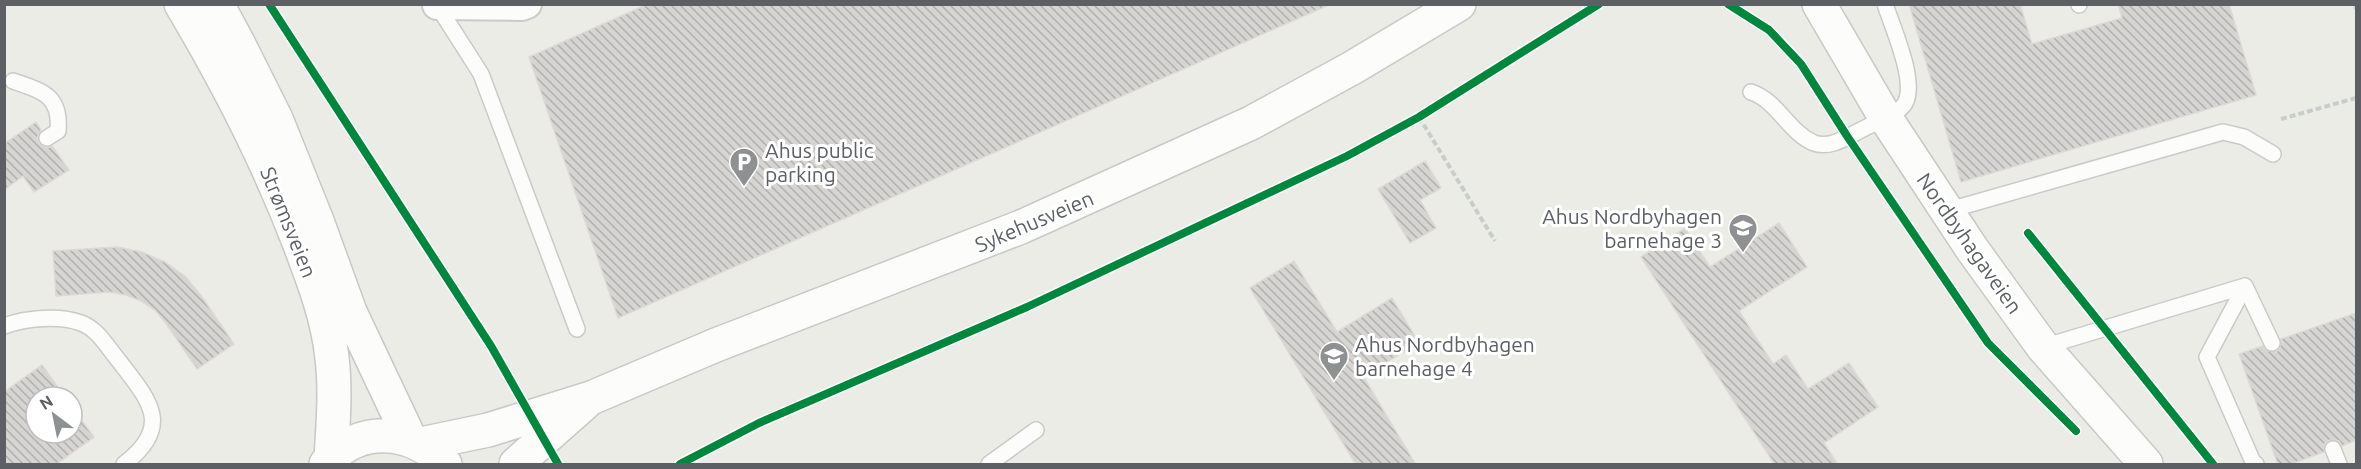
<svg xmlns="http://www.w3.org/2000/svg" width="2361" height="469" viewBox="0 0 2361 469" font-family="Ubuntu,sans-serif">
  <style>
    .building { fill: url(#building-back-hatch); stroke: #dcdad6; stroke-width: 1.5 }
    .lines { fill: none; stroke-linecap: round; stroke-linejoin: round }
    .lane-casing { stroke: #c9cac9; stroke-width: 18 }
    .street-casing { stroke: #c9cac9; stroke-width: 32 }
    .secondary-casing { stroke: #c8c9c7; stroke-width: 36 }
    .path { stroke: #c8cdca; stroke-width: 4; stroke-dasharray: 6 3; stroke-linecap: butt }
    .lane { stroke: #fcfcfb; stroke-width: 15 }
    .street { stroke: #fcfcfb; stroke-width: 28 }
    .secondary { stroke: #fcfcfb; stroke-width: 33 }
    .cycleway-casing { stroke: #fff; stroke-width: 11 }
    .cycleway { stroke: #00873e; stroke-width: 8 }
    .labels { text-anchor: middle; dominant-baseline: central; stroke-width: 6; stroke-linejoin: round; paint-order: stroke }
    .poi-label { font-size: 21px; fill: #5c6065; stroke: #fff; text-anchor: start }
    .street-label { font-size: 21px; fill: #5c6065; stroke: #fff }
  </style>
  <defs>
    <pattern id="building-back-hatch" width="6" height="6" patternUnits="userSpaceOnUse" patternTransform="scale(1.5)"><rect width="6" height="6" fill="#d6d5d2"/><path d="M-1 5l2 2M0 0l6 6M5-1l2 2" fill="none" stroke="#b1b0ae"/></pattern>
  </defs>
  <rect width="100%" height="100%" fill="#ecece7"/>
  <path class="building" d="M648,4H1331L618,318L529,57Z
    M1909,4H2020L2032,44L2122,18L2118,4H2229L2256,95L1961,182Z
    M36,122L41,130L37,138L39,144L47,148L52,146L69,170L34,192L23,176L4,190V144Z
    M1425,161L1441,188L1420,200L1436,228L1410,243L1378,189Z
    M1779,223L1807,267L1739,311L1773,364L1786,355L1808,389L1849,363L1878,407L1824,443L1838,465H1775L1641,257L1685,228L1710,267Z
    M117,247L142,252L165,262L186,277L202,297L234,344L197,369L165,322L155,310L141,301L126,295L110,292L56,296L53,251Z
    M1294,261L1337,332L1392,298L1419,343L1363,376L1416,465H1356L1250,288Z
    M2356,313V440L2342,446L2339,441L2330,440L2325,443L2324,452L2288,465H2278L2239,354L2263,346L2267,351L2276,352L2280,348L2281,339Z
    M42,365L65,397H36V433H72V407L94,437L55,465H4V392Z"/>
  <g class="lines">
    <g class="lane-casing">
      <path id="lane" d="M2079,4V5
        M437,5L481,74L577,329
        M13,81C42,91 61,95 58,131L47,138
        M1751,92C1778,101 1788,132 1814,143C1830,149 1847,137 1861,130C1874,123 1889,117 1901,108C1922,91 1892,27 1885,4
        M1946,211L2223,132L2244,137L2273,154
        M2245,286L2207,357L2253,462L2256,464
        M4,326C26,318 59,315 81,323C98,329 108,348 119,361C149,400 174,426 124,464
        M2043,347L2245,286L2272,343
        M2333,449L2339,464
        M989,464L1036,430"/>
    </g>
    <g class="street-casing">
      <path id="street" d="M437,5L522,6L527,4"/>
    </g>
    <g class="secondary-casing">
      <path id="secondary" d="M181,4C227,81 268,161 300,245C314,282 328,319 332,358C336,392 333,425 331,458
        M217,4L237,41L276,119L317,221L350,312L410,439
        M1819,4L1885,117L1972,249L2043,347L2146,464
        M421,444L488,430L591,398L716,345L1021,227L1251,123L1352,68L1459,4
        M326,464C358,424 412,429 445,464
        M516,464L585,403"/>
    </g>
    <path class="path" d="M2355,4L2356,9
      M1419,117L1495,241
      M2281,119L2356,98"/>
    <use href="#lane" class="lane"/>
    <use href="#street" class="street"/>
    <use href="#secondary" class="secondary"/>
    <g class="cycleway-casing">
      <path id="cycleway" d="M269,4L491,346L558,464
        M1728,4L1769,30L1801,64L1847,136L1988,343L2076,431
        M2028,233L2213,464
        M680,464L759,423L1027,307L1347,156L1419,117L1599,4"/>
    </g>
    <use href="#cycleway" class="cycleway"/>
  </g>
  <defs>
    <g id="parking-pin" transform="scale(1.5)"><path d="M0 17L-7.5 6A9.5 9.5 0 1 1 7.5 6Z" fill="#8e9192" stroke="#fff"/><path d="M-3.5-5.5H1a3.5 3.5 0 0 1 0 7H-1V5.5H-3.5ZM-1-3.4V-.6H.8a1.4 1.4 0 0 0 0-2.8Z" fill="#fff"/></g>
    <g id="school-pin" transform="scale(1.5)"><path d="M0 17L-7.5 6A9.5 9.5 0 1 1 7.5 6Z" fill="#8e9192" stroke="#fff"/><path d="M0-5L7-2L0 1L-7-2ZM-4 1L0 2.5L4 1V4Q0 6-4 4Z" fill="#fff"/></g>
  </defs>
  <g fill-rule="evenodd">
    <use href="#parking-pin" x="744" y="162"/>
    <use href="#school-pin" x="1743" y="228"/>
    <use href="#school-pin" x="1334" y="356"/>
  </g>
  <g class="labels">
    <g class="poi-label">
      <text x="765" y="150">Ahus public<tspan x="765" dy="24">parking</tspan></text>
      <text x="1722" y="216" text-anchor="end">Ahus Nordbyhagen<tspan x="1722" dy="24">barnehage 3</tspan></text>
      <text x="1355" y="344">Ahus Nordbyhagen<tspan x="1355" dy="24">barnehage 4</tspan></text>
    </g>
    <g class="street-label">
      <text transform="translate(1034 221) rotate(-23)">Sykehusveien</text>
      <text transform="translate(289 222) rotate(68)">Strømsveien</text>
      <text transform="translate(1970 243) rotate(55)">Nordbyhagaveien</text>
    </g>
  </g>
  <rect width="2361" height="469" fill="none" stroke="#5c6065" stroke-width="12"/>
  <g transform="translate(54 415) rotate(328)"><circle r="28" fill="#ffffff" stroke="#bebfc1" stroke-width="1.5"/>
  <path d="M0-4.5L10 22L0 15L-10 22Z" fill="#8e9192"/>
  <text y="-9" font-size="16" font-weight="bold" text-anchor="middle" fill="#5c6065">N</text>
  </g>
</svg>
